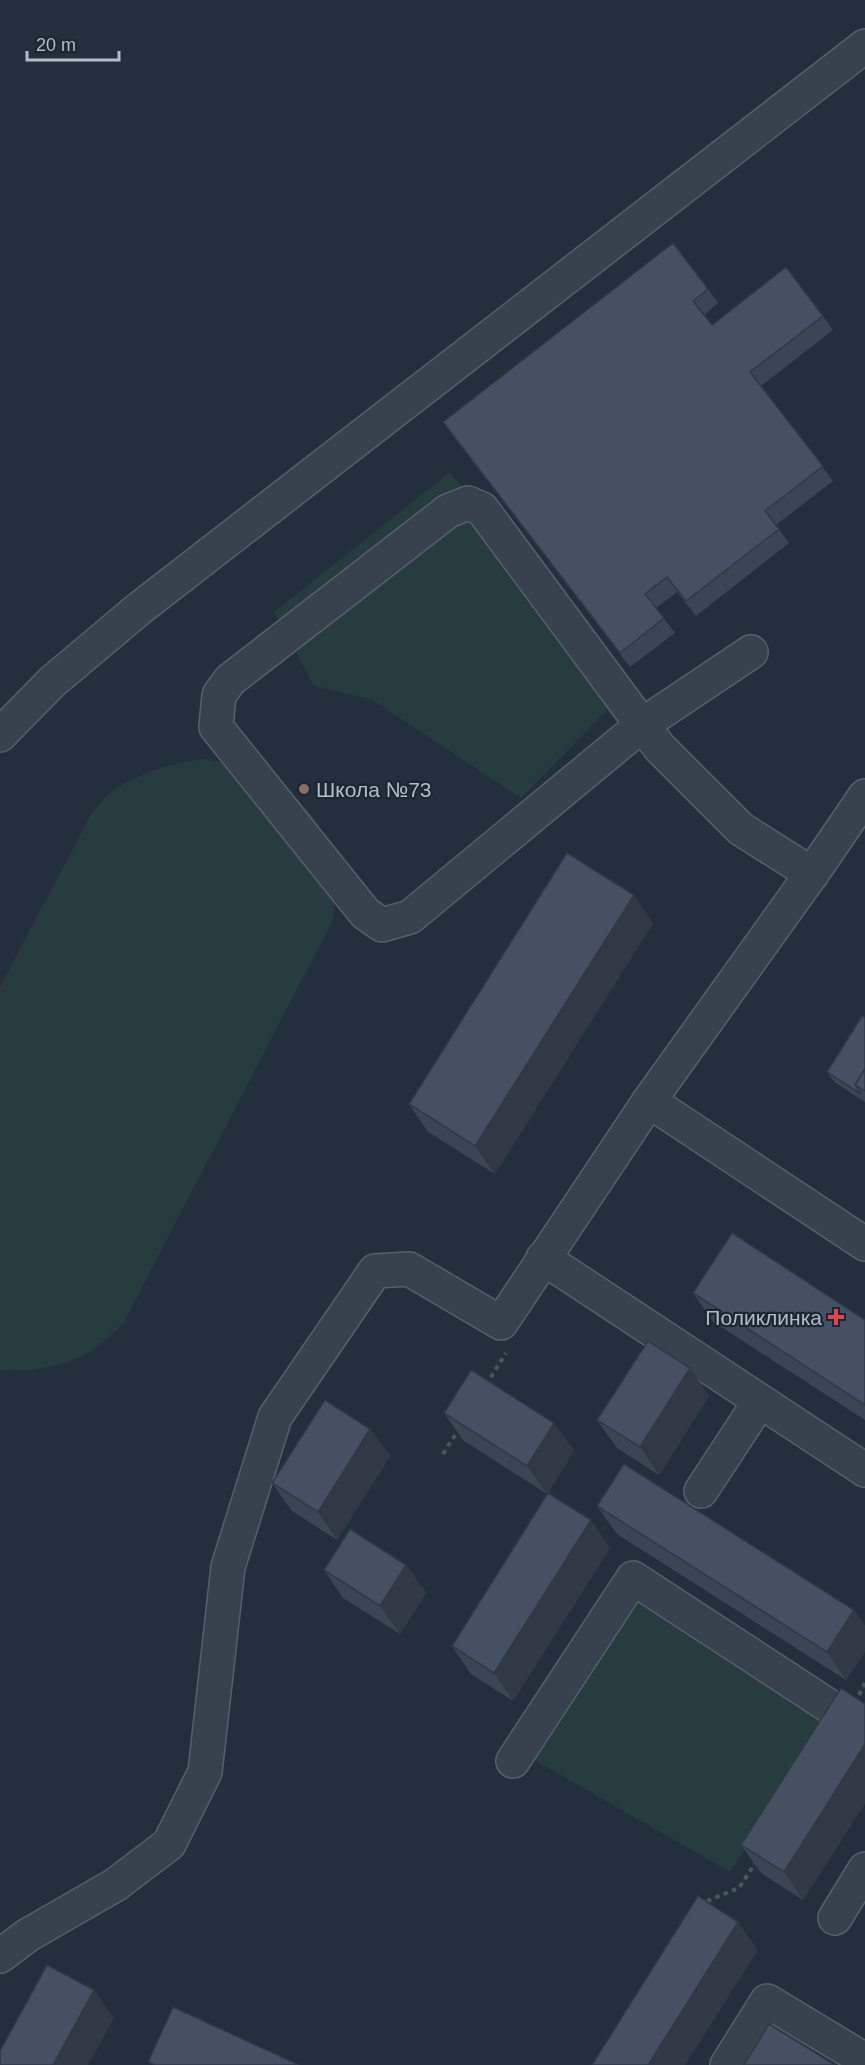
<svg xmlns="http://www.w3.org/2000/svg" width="865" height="2065" font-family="Helvetica,sans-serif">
<rect width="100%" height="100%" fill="#242f3e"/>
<!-- green -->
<g fill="#263c3f">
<path d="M 450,472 L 624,693 L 521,798 L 371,699 L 314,686 L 274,612 Z"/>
<path d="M 203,759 C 216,762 231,763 244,767 C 280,780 313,807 327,843 C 336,864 334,897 333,920 L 123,1324 C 113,1333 102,1344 91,1351 C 63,1368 31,1372 0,1369 L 0,987 L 90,816 C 96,809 103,798 111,792 C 138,773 171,763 203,759 Z"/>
<path d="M 637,1592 L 828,1719 L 730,1872 L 529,1757 Z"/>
</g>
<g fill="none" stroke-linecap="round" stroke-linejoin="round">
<defs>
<g id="minor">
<path d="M 751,652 L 642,725 L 410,917 L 382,925 L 365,913 L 216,727 L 219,695 L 230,680 L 448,511 L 468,503 L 482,509 L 642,725 L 660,748 L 741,829 L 812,874"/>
<path d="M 0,735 L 52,682 L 140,608 L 865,46"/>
<path d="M 649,1101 L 865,1244"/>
<path d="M 543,1258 L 865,1470"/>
<path d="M 701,1491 L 760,1401"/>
<path d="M 513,1761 L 633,1578 L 829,1706"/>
<path d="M 835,1918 L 865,1869"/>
<path d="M 0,1956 L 28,1935 L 115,1885 L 169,1844 L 205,1772 L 228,1567 L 275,1417 L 375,1271 L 409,1269 L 501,1323 L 649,1101 L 818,865 L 865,796"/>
<path d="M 727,2065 L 767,2001 L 865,2060"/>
</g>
</defs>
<!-- minor casing -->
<use href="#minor" stroke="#565f6c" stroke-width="36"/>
<!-- path -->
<g stroke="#44595c" stroke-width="4" stroke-dasharray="4.5 4.5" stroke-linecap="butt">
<path d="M 486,1385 L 506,1353"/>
<path d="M 443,1454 L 459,1429"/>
<path d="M 859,1695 L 865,1683"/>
<path d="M 707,1901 L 739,1888 L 757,1860"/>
</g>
<!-- minor -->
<use href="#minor" stroke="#38414e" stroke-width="33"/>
</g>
<!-- wall -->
<g fill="#3b4654">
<path d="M 708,289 L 718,303 L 704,315 L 712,325 L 823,316 L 833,330 L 761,386 L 833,481 L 776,525 L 789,543 L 696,616 L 677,592 L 656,608 L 675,633 L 630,667 L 453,436 L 443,422 Z"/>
<path d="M 653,923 L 495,1174 L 428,1132 L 409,1104 Z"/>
<path d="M 865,1018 L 865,1102 L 834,1082 L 827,1072 Z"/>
<path d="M 693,1293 L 865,1320 L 865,1420 L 712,1321 Z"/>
<path d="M 709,1396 L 659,1475 L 617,1448 L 597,1420 Z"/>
<path d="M 444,1413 L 554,1423 L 574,1451 L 547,1494 L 464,1441 Z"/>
<path d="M 370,1429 L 390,1456 L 337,1540 L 292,1511 L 272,1483 Z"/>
<path d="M 597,1506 L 854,1610 L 865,1626 L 865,1651 L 846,1680 L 617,1534 Z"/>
<path d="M 610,1548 L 513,1701 L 471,1674 L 452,1646 Z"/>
<path d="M 406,1565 L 426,1593 L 400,1634 L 343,1598 L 324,1570 Z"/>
<path d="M 865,1704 L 865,1803 L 803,1900 L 761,1873 L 741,1845 Z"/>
</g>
<!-- shaded-wall -->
<g fill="#303945">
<path d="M 634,895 L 653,923 L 495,1174 L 475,1146 Z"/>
<path d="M 690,1368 L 709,1396 L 659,1475 L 640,1447 Z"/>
<path d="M 554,1423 L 574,1451 L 547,1494 L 527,1466 Z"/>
<path d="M 370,1429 L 390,1456 L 337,1540 L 318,1512 Z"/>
<path d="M 591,1520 L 610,1548 L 513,1701 L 494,1673 Z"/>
<path d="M 406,1565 L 426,1593 L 400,1634 L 380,1606 Z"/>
<path d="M 854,1610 L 865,1626 L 865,1651 L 846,1680 L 827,1652 Z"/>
<path d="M 865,1744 L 865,1803 L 803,1900 L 784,1872 Z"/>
<path d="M 738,1922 L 758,1950 L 685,2065 L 648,2065 Z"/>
<path d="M 94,1990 L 114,2018 L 88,2065 L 53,2065 Z"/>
</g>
<!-- building -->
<g fill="#455162" stroke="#303945" stroke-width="1.5">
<path d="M 673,243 L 708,289 L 693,301 L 712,325 L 786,267 L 823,316 L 750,372 L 823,466 L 765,511 L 779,529 L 686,601 L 667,577 L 645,594 L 664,618 L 620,653 L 443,422 Z"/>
<path d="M 567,853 L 634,895 L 475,1146 L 409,1104 Z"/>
<path d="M 862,1016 L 865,1018 L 865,1069 L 855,1085 L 861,1094 L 827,1072 Z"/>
<path d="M 865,1069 L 865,1091 L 855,1085 Z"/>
<path d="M 732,1233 L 865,1320 L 865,1405 L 693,1293 Z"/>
<path d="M 648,1341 L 690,1368 L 640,1447 L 597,1420 Z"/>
<path d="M 471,1370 L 554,1423 L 527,1466 L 444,1413 Z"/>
<path d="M 325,1400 L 370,1429 L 318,1512 L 272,1483 Z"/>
<path d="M 624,1464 L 854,1610 L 827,1652 L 597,1506 Z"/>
<path d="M 548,1493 L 591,1520 L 494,1673 L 452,1646 Z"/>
<path d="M 350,1529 L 406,1565 L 380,1606 L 324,1570 Z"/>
<path d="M 841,1688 L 865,1704 L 865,1744 L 784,1872 L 741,1845 Z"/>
<path d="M 698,1896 L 738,1922 L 648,2065 L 592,2065 Z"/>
<path d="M 47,1965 L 94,1990 L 53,2065 L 0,2065 L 0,2051 Z"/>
<path d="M 173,2007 L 299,2065 L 155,2065 L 148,2062 Z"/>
<path d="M 769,2024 L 835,2065 L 744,2065 Z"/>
</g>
<!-- markers -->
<circle fill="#8d6e63" stroke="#1d2633" stroke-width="2" cx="304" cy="789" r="6"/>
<path fill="#e0444e" stroke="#1d2633" stroke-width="2" d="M833 1308h6v6h6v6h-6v6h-6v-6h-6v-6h6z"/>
<g text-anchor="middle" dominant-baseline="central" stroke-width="4.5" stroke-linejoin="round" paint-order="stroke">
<!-- poi labels -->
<g font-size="21" fill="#b4bcc9" stroke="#1d2633" text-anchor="start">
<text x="316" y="789">Школа №73</text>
<text x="822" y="1317" text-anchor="end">Поликлинка</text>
</g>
</g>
<!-- scale -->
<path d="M27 51v9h92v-9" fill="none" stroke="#b4bcc9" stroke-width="3"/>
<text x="36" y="51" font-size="18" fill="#b4bcc9" stroke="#1d2633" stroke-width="4.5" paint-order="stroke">20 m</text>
</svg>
